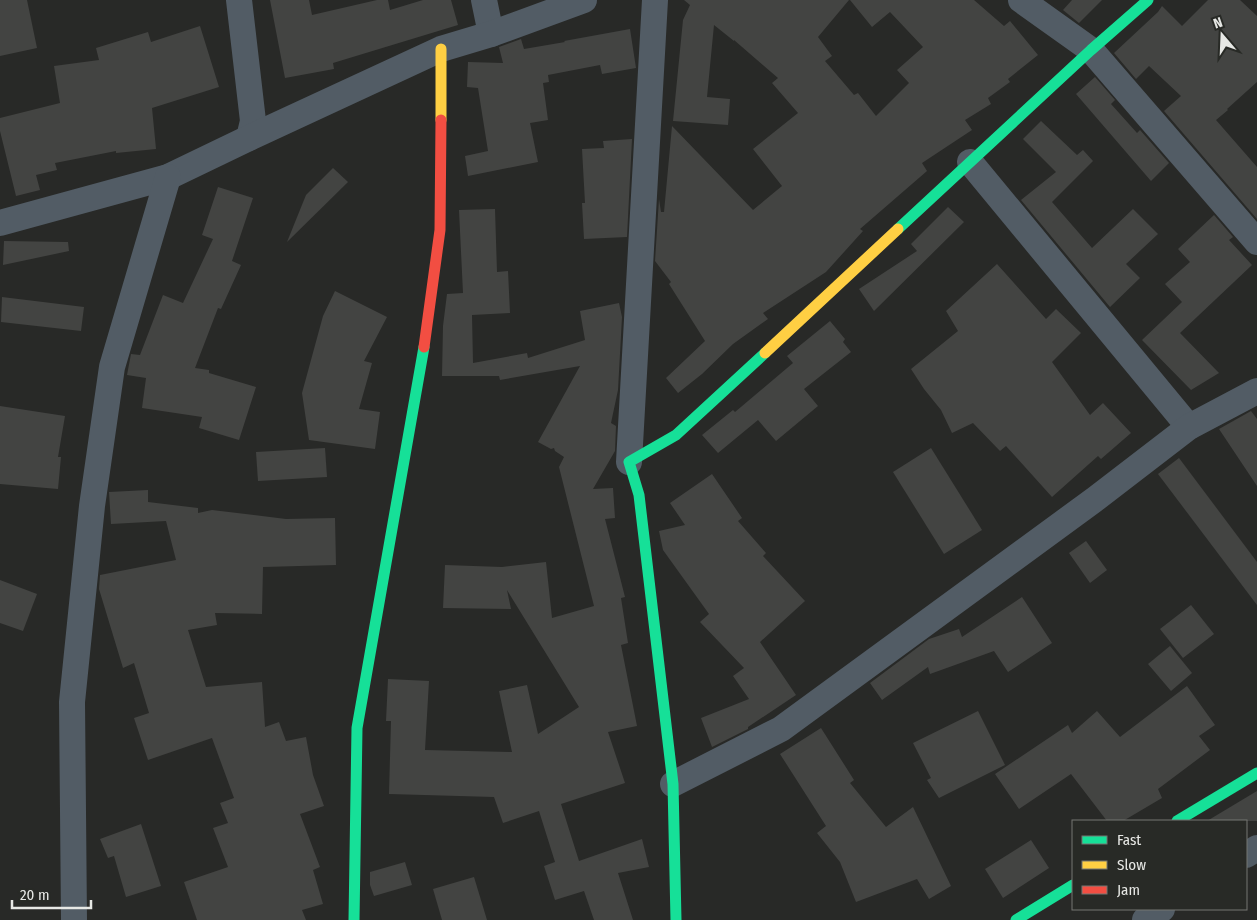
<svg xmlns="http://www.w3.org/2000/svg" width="1257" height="920" font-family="'Fira Sans Condensed',sans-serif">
<rect width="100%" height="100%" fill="#282927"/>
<!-- building -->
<g fill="#434442">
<path d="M 0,0 L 27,0 L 37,48 L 0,56 Z"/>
<path d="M 270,0 L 309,0 L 312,15 L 377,0 L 388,0 L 390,10 L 423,0 L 451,0 L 458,25 L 333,63 L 334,69 L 285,78 Z"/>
<path d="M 684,0 L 849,0 L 818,37 L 832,56 L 825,61 L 854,95 L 858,93 L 876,116 L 909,83 L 897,70 L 923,47 L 890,12 L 872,27 L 850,0 L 974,0 L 1004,26 L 1010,21 L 1038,55 L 1008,79 L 1010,82 L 988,98 L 991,104 L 965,120 L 972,130 L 922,163 L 927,171 L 860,229 L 863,231 L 826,272 L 763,313 L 768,319 L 733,344 L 702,374 L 678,393 L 666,378 L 705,341 L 669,284 L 671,282 L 655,261 L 659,199 L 661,212 L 664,212 L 672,126 L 753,210 L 782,186 L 753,149 L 798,113 L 772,83 L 778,78 L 734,40 L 734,41 L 714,25 L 707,97 L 730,99 L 728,125 L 673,121 L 683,20 L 690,5 Z"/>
<path d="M 1072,0 L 1102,0 L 1079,23 L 1063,10 Z"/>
<path d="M 1208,0 L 1240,0 L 1257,16 L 1257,82 L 1227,109 L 1228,110 L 1216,120 L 1257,167 L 1257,219 L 1164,111 L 1181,96 L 1149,66 L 1136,79 L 1114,53 L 1158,12 L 1162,6 L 1182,26 Z"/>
<path d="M 200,26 L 219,87 L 152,108 L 156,149 L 116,153 L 116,151 L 55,163 L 57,170 L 36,175 L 40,190 L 16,196 L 0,131 L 0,118 L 60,103 L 54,66 L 99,60 L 96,48 L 148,32 L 151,42 Z"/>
<path d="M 630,29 L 636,68 L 602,74 L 600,65 L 548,75 L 549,82 L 543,83 L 548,120 L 530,123 L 538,162 L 468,176 L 465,156 L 488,151 L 478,88 L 467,87 L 468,62 L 503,63 L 499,47 L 521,39 L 524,49 L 565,42 L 564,41 Z"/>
<path d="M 1095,77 L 1115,100 L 1111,104 L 1137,133 L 1140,130 L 1169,163 L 1151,181 L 1076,94 Z"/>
<path d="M 1041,121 L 1077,155 L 1083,150 L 1093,161 L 1052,202 L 1092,248 L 1133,209 L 1158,234 L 1126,264 L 1140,278 L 1110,307 L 1021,200 L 1056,172 L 1023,139 Z"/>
<path d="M 632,139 L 627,237 L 584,239 L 582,203 L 585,203 L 582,149 L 604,148 L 603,141 Z"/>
<path d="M 333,168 L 348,182 L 287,242 L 306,195 Z"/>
<path d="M 218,187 L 253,198 L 232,261 L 241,265 L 221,309 L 218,308 L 195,368 L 209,370 L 209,373 L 256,387 L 239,440 L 199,428 L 202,417 L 142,408 L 146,378 L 127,375 L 131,354 L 140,355 L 163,295 L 183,303 L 213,239 L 202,235 Z"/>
<path d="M 948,207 L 964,222 L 874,311 L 859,289 L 917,251 L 911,244 Z"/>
<path d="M 495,209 L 497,272 L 508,271 L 510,313 L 472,315 L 473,363 L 527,353 L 528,358 L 585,340 L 580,311 L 619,303 L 622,317 L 618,390 L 611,423 L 616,426 L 615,451 L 593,489 L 613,488 L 615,518 L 605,519 L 625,597 L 621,598 L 628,643 L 621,645 L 637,726 L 608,732 L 625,783 L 561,804 L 579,861 L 642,839 L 649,867 L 618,873 L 633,920 L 594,920 L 584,891 L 555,900 L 544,866 L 555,862 L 539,811 L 503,823 L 494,797 L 389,794 L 391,721 L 386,721 L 388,679 L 429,681 L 425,750 L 512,752 L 499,691 L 527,685 L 538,734 L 579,707 L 507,590 L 511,609 L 443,608 L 445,565 L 502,567 L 546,562 L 552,618 L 594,606 L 559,467 L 564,457 L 555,451 L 554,448 L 551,449 L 538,442 L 580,366 L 500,380 L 499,376 L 442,376 L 443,326 L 447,294 L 463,293 L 459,210 Z"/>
<path d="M 1214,215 L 1233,237 L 1229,240 L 1252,265 L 1180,333 L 1219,373 L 1191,390 L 1142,340 L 1182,302 L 1165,284 L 1190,262 L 1178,249 Z"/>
<path d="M 4,241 L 68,242 L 69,251 L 3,265 Z"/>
<path d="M 997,264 L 1046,319 L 1056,309 L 1081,333 L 1052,362 L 1090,415 L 1103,403 L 1131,433 L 1101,459 L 1098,456 L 1052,497 L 1006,446 L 1000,451 L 973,423 L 952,433 L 941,410 L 924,389 L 911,369 L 958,331 L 946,311 Z"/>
<path d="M 335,291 L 387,317 L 364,361 L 372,363 L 359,409 L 380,412 L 375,449 L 309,440 L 302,393 L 323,316 Z"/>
<path d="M 2,297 L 84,307 L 81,331 L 1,322 Z"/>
<path d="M 830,321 L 845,339 L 843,342 L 851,352 L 804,389 L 818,406 L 776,441 L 758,420 L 718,453 L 702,435 L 733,410 L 735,412 L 793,363 L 787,356 Z"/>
<path d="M 0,406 L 65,416 L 58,457 L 61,457 L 58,489 L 0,484 Z"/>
<path d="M 1251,411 L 1257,419 L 1257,486 L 1219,429 Z"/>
<path d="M 325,448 L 327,477 L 258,481 L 256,452 Z"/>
<path d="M 931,448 L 982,530 L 944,554 L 893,472 Z"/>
<path d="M 1179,458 L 1257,562 L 1257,605 L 1158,474 Z"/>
<path d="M 712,474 L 742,518 L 738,521 L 766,553 L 763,556 L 805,601 L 760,642 L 796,695 L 748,727 L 748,729 L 712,747 L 701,718 L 749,699 L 733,676 L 744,668 L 700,622 L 709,614 L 663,550 L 659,531 L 685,525 L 670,503 Z"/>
<path d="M 148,490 L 148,502 L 198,508 L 198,513 L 212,510 L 286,519 L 335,518 L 336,565 L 263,567 L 262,614 L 215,613 L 217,625 L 188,630 L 206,687 L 262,682 L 265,727 L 279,722 L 286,741 L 306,737 L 313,775 L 324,806 L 300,814 L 320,867 L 313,870 L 323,904 L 302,910 L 306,920 L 197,920 L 184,882 L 228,867 L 213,828 L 228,823 L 220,803 L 234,798 L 212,738 L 148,760 L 134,718 L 149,713 L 134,663 L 123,668 L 99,589 L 100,575 L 176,560 L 166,521 L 111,524 L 109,492 Z"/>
<path d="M 1086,541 L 1107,570 L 1090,583 L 1069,553 Z"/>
<path d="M 0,580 L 37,594 L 23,631 L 0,623 Z"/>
<path d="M 1022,597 L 1052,643 L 1008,672 L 994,651 L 930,674 L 928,667 L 882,700 L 870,683 L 929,639 L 959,629 L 962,637 Z"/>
<path d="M 1191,605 L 1214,634 L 1183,658 L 1160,629 Z"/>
<path d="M 1170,646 L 1192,673 L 1171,691 L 1148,664 Z"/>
<path d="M 1187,686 L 1215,725 L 1199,736 L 1210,750 L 1158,789 L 1162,798 L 1123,821 L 1107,821 L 1071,774 L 1019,809 L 995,774 L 1068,725 L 1072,733 L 1097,711 L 1120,737 Z"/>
<path d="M 978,711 L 1005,765 L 939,798 L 927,780 L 931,778 L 913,743 Z"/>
<path d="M 821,728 L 854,780 L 850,783 L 886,827 L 913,807 L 951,886 L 929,899 L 917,879 L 856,902 L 840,862 L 817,833 L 826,826 L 780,754 Z"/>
<path d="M 1257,791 L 1257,821 L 1207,821 Z"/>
<path d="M 141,824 L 161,886 L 126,897 L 114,856 L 108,858 L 100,839 Z"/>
<path d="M 1031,840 L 1049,868 L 1003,898 L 985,869 Z"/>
<path d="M 405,862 L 412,885 L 374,896 L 370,885 L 370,872 Z"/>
<path d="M 474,877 L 487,920 L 442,920 L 433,889 Z"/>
</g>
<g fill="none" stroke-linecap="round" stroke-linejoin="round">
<!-- street -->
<g stroke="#525c65" stroke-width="26">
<path d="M 239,0 L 253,121 L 249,138"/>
<path d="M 484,0 L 491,34"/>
<path d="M 1021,0 L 1091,50 L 1257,242"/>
<path d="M 970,162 L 1189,427"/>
<path d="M 0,223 L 168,177 L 249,138 L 441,49 L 491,34 L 584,0"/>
<path d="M 629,462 L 655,0"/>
<path d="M 673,784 L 781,729 L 1094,500 L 1189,427 L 1257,391"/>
<path d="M 1246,855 L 1257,848"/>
<path d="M 74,920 L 72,702 L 92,506 L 112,367 L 168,177"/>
<path d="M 1145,920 L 1162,909"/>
</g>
<!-- fast -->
<g stroke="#16e098" stroke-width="11">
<path d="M 898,229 L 1091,50 L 1148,0"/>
<path d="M 1177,821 L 1257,773"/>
<path d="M 354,920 L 357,728 L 424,347"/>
<path d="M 676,920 L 673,784 L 639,495 L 629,462 L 676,435 L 765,353"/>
<path d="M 1016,920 L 1073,885"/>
</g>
<!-- slow -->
<g stroke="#ffcf43" stroke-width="11">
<path d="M 441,120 L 441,49"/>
<path d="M 765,353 L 898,229"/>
</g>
<!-- jam -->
<path stroke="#f24e42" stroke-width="11" d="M 424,347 L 440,230 L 441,120"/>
</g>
<!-- legend -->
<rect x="1072" y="820" width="175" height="90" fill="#282a26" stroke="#747672"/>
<rect x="1082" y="836" width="25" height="8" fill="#16e098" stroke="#747672"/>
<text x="1117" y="845" font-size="15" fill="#e7e8e5">Fast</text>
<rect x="1082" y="861" width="25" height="8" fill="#ffcf43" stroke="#747672"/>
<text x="1117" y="870" font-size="15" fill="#e7e8e5">Slow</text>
<rect x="1082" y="886" width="25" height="8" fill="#f24e42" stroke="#747672"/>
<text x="1117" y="895" font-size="15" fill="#e7e8e5">Jam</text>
<!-- north arrow -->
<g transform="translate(1222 35) rotate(341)" stroke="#282a26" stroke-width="4" paint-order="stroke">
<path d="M0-4L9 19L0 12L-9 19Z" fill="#e7e8e5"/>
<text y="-8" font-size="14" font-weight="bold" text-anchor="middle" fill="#e7e8e5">N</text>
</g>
<!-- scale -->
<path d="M12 900v8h79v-8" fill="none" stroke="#e7e8e5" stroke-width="2.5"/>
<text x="20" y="900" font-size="15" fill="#e7e8e5" stroke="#282a26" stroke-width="4" paint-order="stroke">20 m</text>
</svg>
